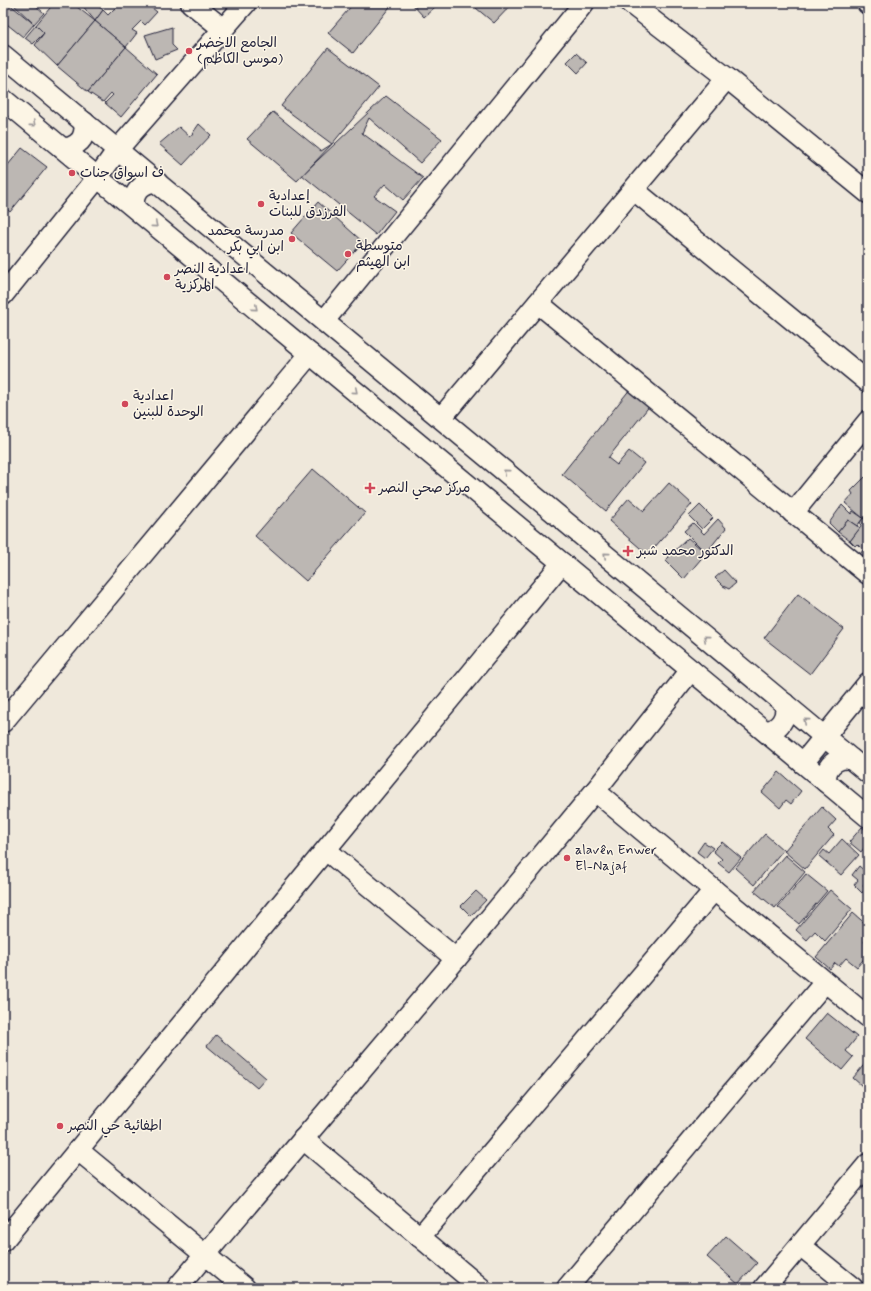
<svg xmlns="http://www.w3.org/2000/svg" width="871" height="1291" font-family="Mynerve,'Playpen Sans Arabic',sans-serif">
<rect width="100%" height="100%" fill="#efe8db"/>
<filter id="ink" filterUnits="userSpaceOnUse"><feTurbulence type="fractalNoise" baseFrequency=".025" numOctaves="2"/><feDisplacementMap in="SourceGraphic" scale="8" xChannelSelector="R" yChannelSelector="G"/><feConvolveMatrix kernelMatrix="1 2 1 2 8 2 1 2 1" color-interpolation-filters="sRGB"/></filter>
<g filter="url(#ink)">
<!-- building -->
<g fill="#bcb7b3" stroke="#22223b">
<path d="M 3,3 L 8,3 L 34,24 L 23,37 L 3,21 Z"/>
<path d="M 12,3 L 33,3 L 44,13 L 34,24 Z"/>
<path d="M 54,3 L 72,3 L 95,21 L 57,66 L 35,45 L 44,33 L 36,25 Z"/>
<path d="M 84,3 L 94,3 L 103,10 L 95,21 L 82,5 Z"/>
<path d="M 115,3 L 146,3 L 157,12 L 145,25 L 141,21 L 132,30 L 137,33 L 126,47 L 95,21 L 103,10 L 108,15 L 118,5 Z"/>
<path d="M 354,3 L 393,3 L 353,53 L 328,33 Z"/>
<path d="M 411,3 L 431,3 L 435,7 L 424,17 Z"/>
<path d="M 480,3 L 513,3 L 494,23 L 476,8 Z"/>
<path d="M 95,21 L 126,47 L 88,92 L 57,66 Z"/>
<path d="M 36,25 L 44,33 L 33,44 L 25,38 Z"/>
<path d="M 172,27 L 172,45 L 177,50 L 155,59 L 145,35 Z"/>
<path d="M 126,47 L 157,74 L 121,117 L 105,103 L 113,95 L 111,93 L 103,102 L 88,92 Z"/>
<path d="M 328,48 L 379,87 L 332,144 L 281,106 Z"/>
<path d="M 576,53 L 587,63 L 578,73 L 567,62 Z"/>
<path d="M 386,96 L 442,139 L 420,163 L 369,118 L 362,133 L 423,178 L 403,200 L 385,184 L 374,196 L 395,211 L 376,235 L 302,175 Z"/>
<path d="M 273,112 L 321,151 L 332,144 L 297,181 L 247,139 Z"/>
<path d="M 199,124 L 211,135 L 183,165 L 159,144 L 179,127 L 190,137 Z"/>
<path d="M 22,148 L 47,167 L 10,212 L 3,206 L 3,171 Z"/>
<path d="M 318,202 L 363,242 L 337,271 L 291,233 Z"/>
<path d="M 635,383 L 651,404 L 608,458 L 617,465 L 629,451 L 644,463 L 606,511 L 562,474 Z"/>
<path d="M 313,469 L 365,513 L 306,581 L 255,536 Z"/>
<path d="M 865,477 L 868,480 L 868,517 L 863,518 L 845,503 L 853,494 L 851,491 Z"/>
<path d="M 669,483 L 692,504 L 648,555 L 609,521 L 629,498 L 644,511 Z"/>
<path d="M 700,505 L 713,518 L 702,529 L 689,516 Z"/>
<path d="M 842,505 L 851,514 L 853,511 L 863,518 L 857,526 L 848,520 L 838,532 L 829,523 Z"/>
<path d="M 863,518 L 868,522 L 868,558 L 866,560 L 859,556 L 863,550 L 857,544 L 855,546 L 850,541 L 861,526 L 860,523 Z"/>
<path d="M 718,519 L 726,528 L 706,553 L 684,531 L 693,523 L 704,534 Z"/>
<path d="M 848,520 L 860,528 L 850,541 L 838,532 Z"/>
<path d="M 688,538 L 706,553 L 684,579 L 665,560 Z"/>
<path d="M 724,570 L 736,583 L 729,589 L 723,586 L 715,578 Z"/>
<path d="M 798,594 L 844,629 L 810,674 L 764,638 Z"/>
<path d="M 779,772 L 801,791 L 791,804 L 786,800 L 780,808 L 762,792 Z"/>
<path d="M 822,807 L 836,820 L 828,829 L 834,835 L 805,869 L 784,851 Z"/>
<path d="M 862,827 L 868,832 L 868,843 L 861,852 L 849,842 Z"/>
<path d="M 765,834 L 783,850 L 754,885 L 735,868 Z"/>
<path d="M 842,839 L 859,855 L 841,875 L 819,856 L 824,850 L 829,854 Z"/>
<path d="M 704,842 L 713,848 L 705,858 L 697,852 Z"/>
<path d="M 722,842 L 741,858 L 729,872 L 718,863 L 722,859 L 713,851 Z"/>
<path d="M 785,855 L 805,872 L 775,908 L 754,891 Z"/>
<path d="M 859,866 L 868,874 L 868,880 L 863,885 L 866,888 L 862,893 L 854,885 L 858,880 L 852,875 Z"/>
<path d="M 806,874 L 827,891 L 799,924 L 778,907 Z"/>
<path d="M 830,890 L 852,909 L 825,941 L 815,931 L 807,940 L 796,930 Z"/>
<path d="M 476,891 L 486,900 L 471,916 L 461,906 Z"/>
<path d="M 853,913 L 868,926 L 868,937 L 864,942 L 868,945 L 868,954 L 857,967 L 846,958 L 839,966 L 835,963 L 830,969 L 816,957 Z"/>
<path d="M 827,1013 L 857,1037 L 846,1051 L 853,1057 L 842,1070 L 805,1039 Z"/>
<path d="M 216,1035 L 266,1078 L 257,1088 L 207,1046 Z"/>
<path d="M 868,1060 L 868,1078 L 862,1086 L 853,1078 Z"/>
<path d="M 726,1236 L 757,1263 L 738,1284 L 707,1257 Z"/>
</g>
<g fill="none" stroke-linecap="round" stroke-linejoin="round">
<defs>
<g id="minor">
<path d="M 191,3 L 223,29"/>
<path d="M 630,3 L 727,78 L 868,193"/>
<path d="M 867,3 L 868,4"/>
<path d="M 3,55 L 868,773"/>
<path d="M 3,99 L 868,817"/>
<path d="M 62,148 C 72,149 83,142 84,132 C 85,129 84,125 84,122"/>
<path d="M 634,190 L 868,382"/>
<path d="M 135,208 C 130,194 143,181 157,182"/>
<path d="M 3,295 L 98,177 L 118,149 L 246,3"/>
<path d="M 538,303 L 868,574"/>
<path d="M 324,321 L 584,3"/>
<path d="M 441,418 L 727,78"/>
<path d="M 793,513 L 868,421"/>
<path d="M 3,722 L 310,354"/>
<path d="M 765,731 C 779,731 789,716 784,703"/>
<path d="M 803,763 L 868,683"/>
<path d="M 826,782 C 826,779 826,775 827,772 C 830,762 841,757 851,759"/>
<path d="M 595,791 L 714,890 L 868,1017"/>
<path d="M 326,850 L 456,959"/>
<path d="M 303,1139 L 481,1288"/>
<path d="M 78,1150 L 245,1288"/>
<path d="M 420,1237 L 714,890"/>
<path d="M 3,1241 L 562,563"/>
<path d="M 800,1245 L 853,1288"/>
<path d="M 177,1288 L 456,959 L 595,791 L 691,670"/>
<path d="M 567,1288 L 825,982"/>
<path d="M 764,1288 L 868,1164"/>
</g>
</defs>
<!-- minor casing -->
<use href="#minor" stroke="#22223b" stroke-width="23"/>
<!-- minor -->
<use href="#minor" stroke="#fcf5e5" stroke-width="20"/>
</g>
<!-- one-way arrows -->
<defs><path id="oneway-chevron" d="M-2-3.5L2.5 0L-2 3.5" fill="none" stroke-width="1.6" stroke-linecap="round" stroke-linejoin="round"/></defs>
<g stroke="#9a9698">
<use href="#oneway-chevron" transform="translate(33 124) rotate(40)"/>
<use href="#oneway-chevron" transform="translate(155 225) rotate(40)"/>
<use href="#oneway-chevron" transform="translate(255 308) rotate(40)"/>
<use href="#oneway-chevron" transform="translate(355 391) rotate(40)"/>
<use href="#oneway-chevron" transform="translate(506 472) rotate(-140)"/>
<use href="#oneway-chevron" transform="translate(606 555) rotate(-140)"/>
<use href="#oneway-chevron" transform="translate(706 638) rotate(-140)"/>
<use href="#oneway-chevron" transform="translate(806 721) rotate(-140)"/>
</g>
</g>
<!-- markers -->
<g fill="#d1495b" stroke="#fcf5e5" stroke-width="1.5">
<circle cx="189" cy="51" r="4"/>
<circle cx="72" cy="173" r="4"/>
<circle cx="261" cy="204" r="4"/>
<circle cx="292" cy="239" r="4"/>
<circle cx="348" cy="254" r="4"/>
<circle cx="167" cy="277" r="4"/>
<circle cx="125" cy="404" r="4"/>
<path d="M368 482h4v4h4v4h-4v4h-4v-4h-4v-4h4z"/>
<path d="M626 545h4v4h4v4h-4v4h-4v-4h-4v-4h4z"/>
<circle cx="567" cy="858" r="4"/>
<circle cx="60" cy="1126" r="4"/>
</g>
<g text-anchor="middle" dominant-baseline="central" stroke-width="3" stroke-linejoin="round" paint-order="stroke">
<!-- poi labels -->
<g font-size="14" fill="#22223b" stroke="#fcf5e5" text-anchor="start">
<text x="197" y="43">الجامع الاخضر<tspan x="197" dy="16">(موسى الكاظم)</tspan></text>
<text x="80" y="173">ف اسواق جنات</text>
<text x="269" y="196">إعدادية<tspan x="269" dy="16">الفرزدق للبنات</tspan></text>
<text x="284" y="231" text-anchor="end">مدرسة محمد<tspan x="284" dy="16">ابن ابي بكر</tspan></text>
<text x="356" y="246">متوسطة<tspan x="356" dy="16">ابن الهيثم</tspan></text>
<text x="175" y="269">اعدادية النصر<tspan x="175" dy="16">المركزية</tspan></text>
<text x="133" y="396">اعدادية<tspan x="133" dy="16">الوحدة للبنين</tspan></text>
<text x="379" y="488">مركز صحي النصر</text>
<text x="637" y="551">الدكتور محمد شبر</text>
<text x="575" y="850">alavên Enwer<tspan x="575" dy="16">El-Najaf</tspan></text>
<text x="68" y="1126">اطفائية حي النصر</text>
</g>
</g>
<!-- margin -->
<rect width="871" height="1291" fill="none" stroke="#fcf5e5" stroke-width="16"/>
<rect x="8" y="8" width="855" height="1275" fill="none" stroke="#22223b" stroke-width="1.5" filter="url(#ink)"/>
</svg>
